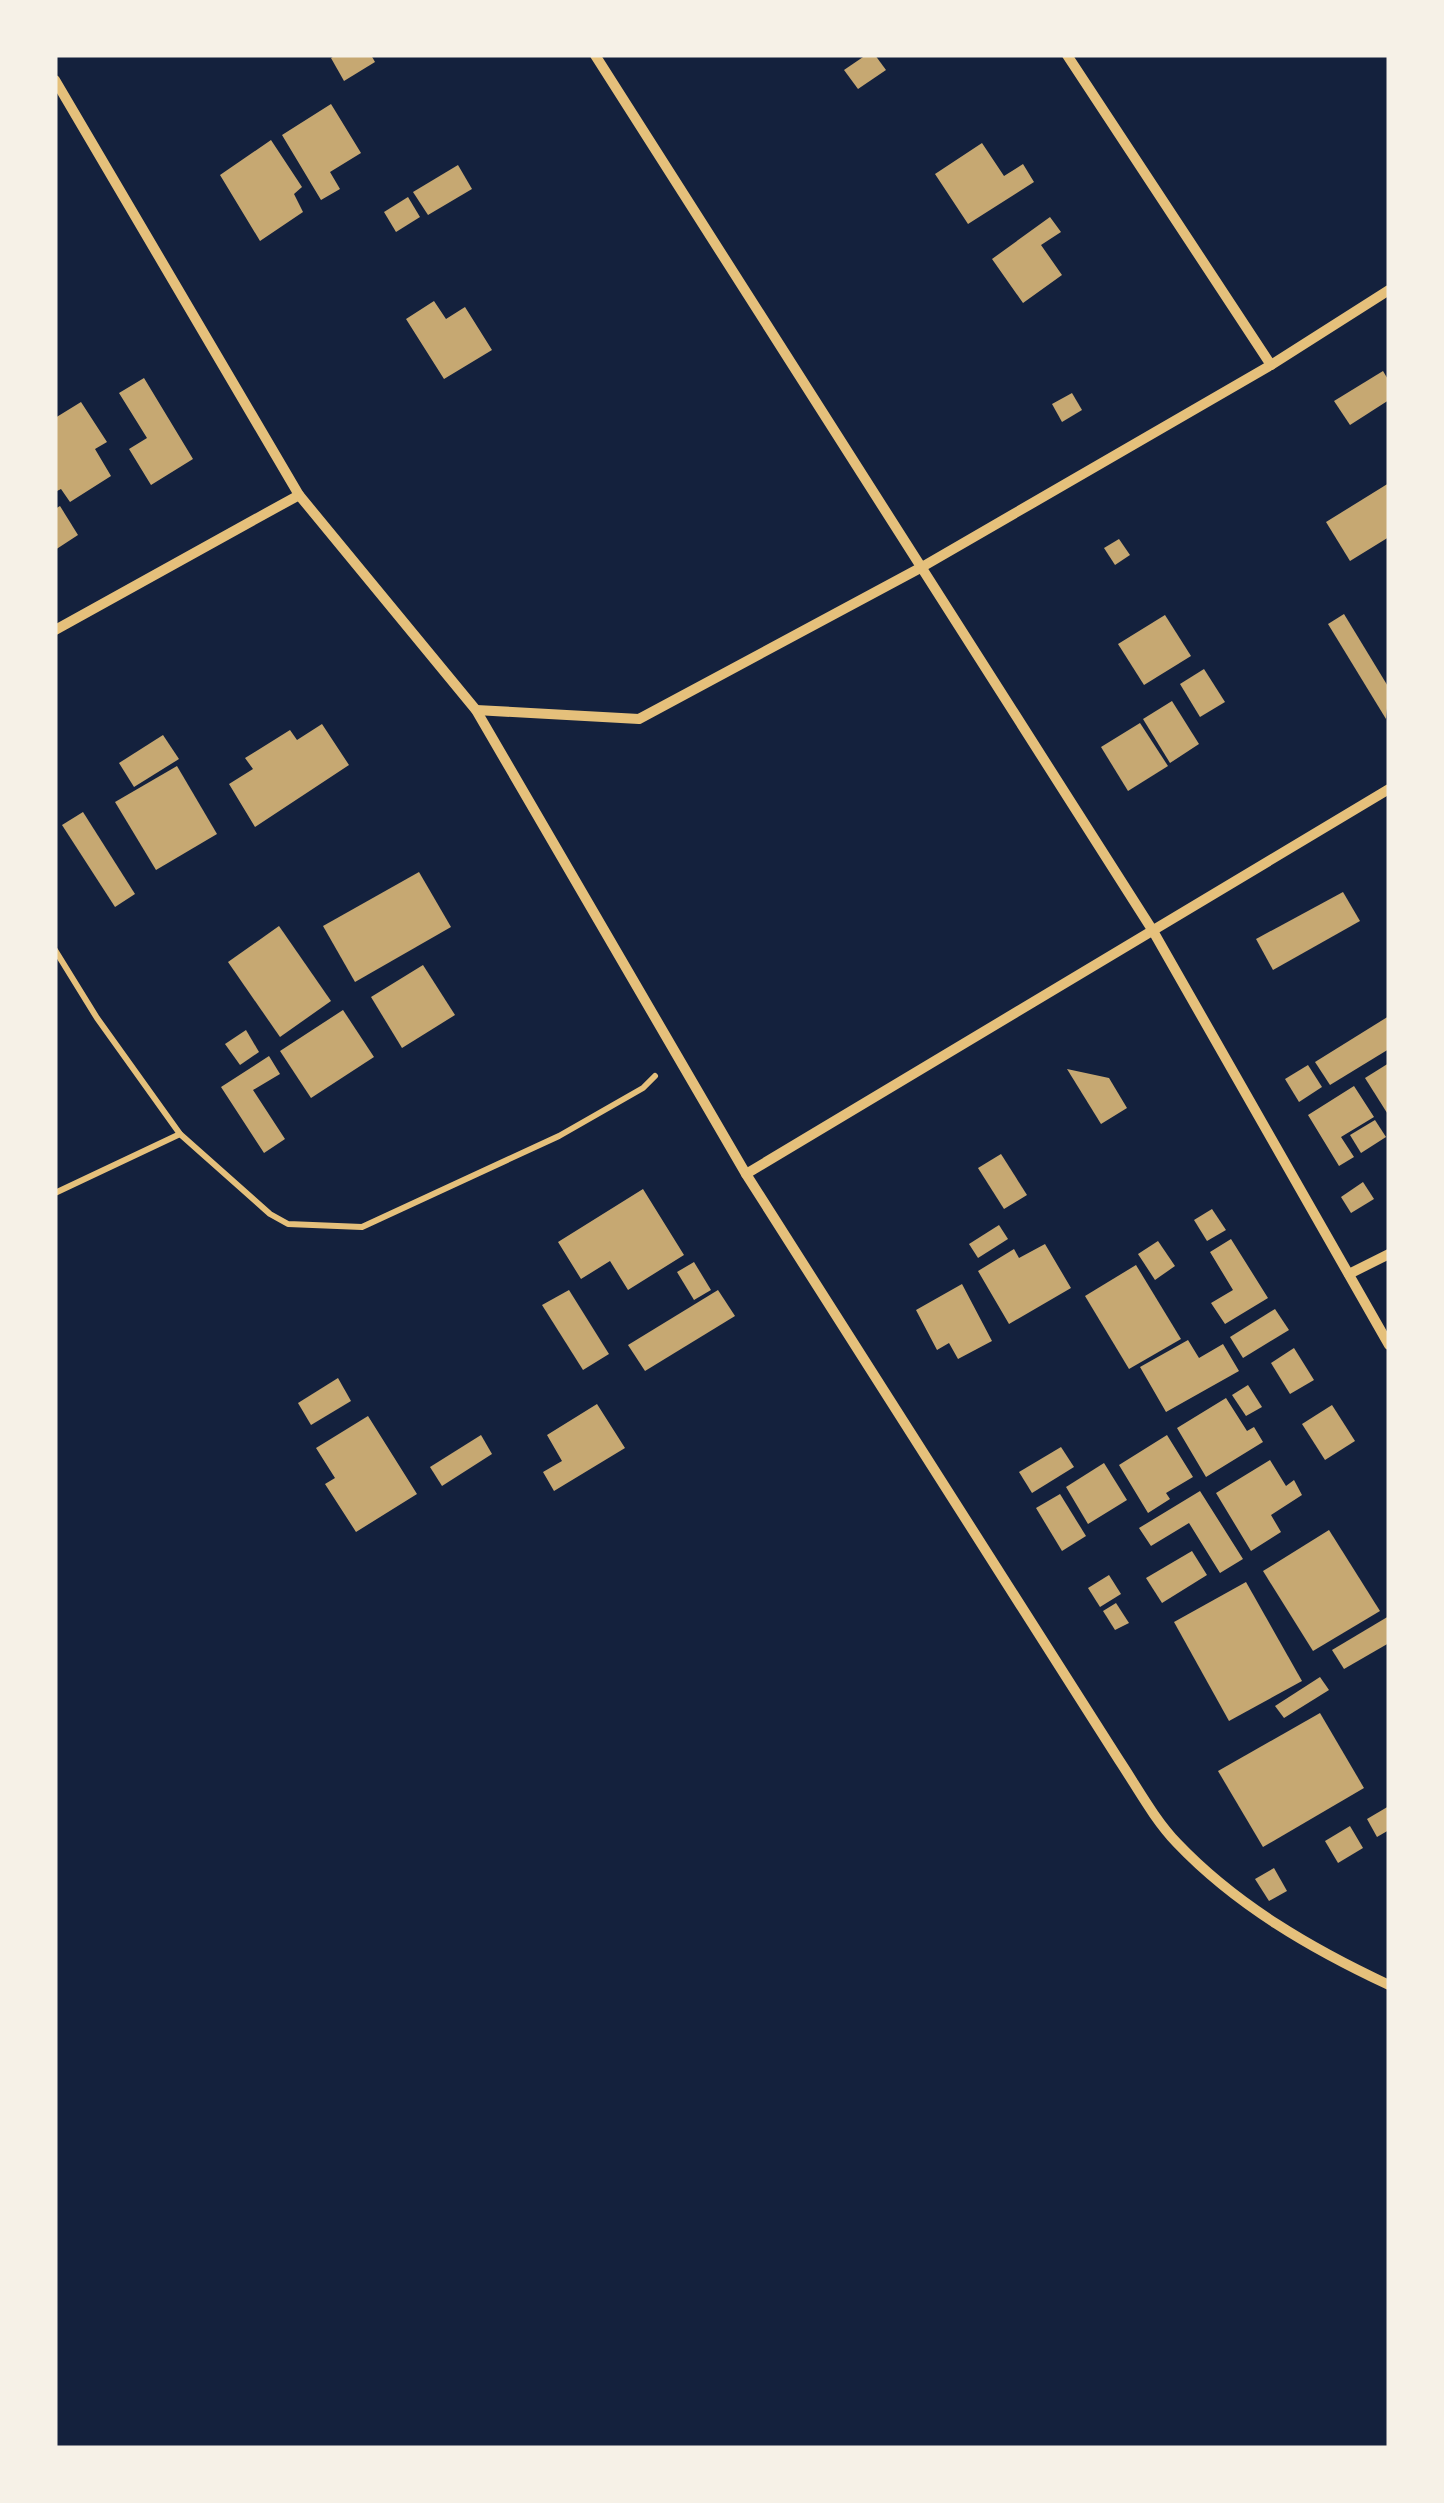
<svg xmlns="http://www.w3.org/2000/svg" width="1444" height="2503" font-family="'PT Sans',sans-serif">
<rect width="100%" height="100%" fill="#14213d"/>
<!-- building -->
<g fill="#c6a872">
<path d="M 336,55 L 371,55 L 375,62 L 344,81 L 331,58 Z"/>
<path d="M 866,55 L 875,55 L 886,70 L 858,89 L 844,70 Z"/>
<path d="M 331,104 L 361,153 L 330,172 L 340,189 L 321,200 L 282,135 Z"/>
<path d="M 271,140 L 302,187 L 294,194 L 303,212 L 260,241 L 220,175 Z"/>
<path d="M 982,143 L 1004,176 L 1023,164 L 1034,182 L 968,224 L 935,174 Z"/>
<path d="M 458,165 L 472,189 L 428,215 L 413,192 Z"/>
<path d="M 408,197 L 420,217 L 396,232 L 384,212 Z"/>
<path d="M 1050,217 L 1061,232 L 1041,245 L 1062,275 L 1023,303 L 992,259 Z"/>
<path d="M 434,301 L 446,319 L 465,307 L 492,350 L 444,379 L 406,319 Z"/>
<path d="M 1383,371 L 1389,381 L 1389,400 L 1350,425 L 1334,401 Z"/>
<path d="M 144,378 L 193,459 L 151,485 L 129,449 L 147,438 L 119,393 Z"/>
<path d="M 1072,393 L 1082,410 L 1062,422 L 1052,404 Z"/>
<path d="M 81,402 L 107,442 L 95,449 L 111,476 L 70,502 L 61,489 L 55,492 L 55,418 Z"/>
<path d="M 1389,483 L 1389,537 L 1350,561 L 1326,522 Z"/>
<path d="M 60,506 L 78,535 L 55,550 L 55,509 Z"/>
<path d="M 1119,539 L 1130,555 L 1115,565 L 1104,548 Z"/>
<path d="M 1344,614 L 1389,688 L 1386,719 L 1328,624 Z"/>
<path d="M 1165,615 L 1191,656 L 1144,685 L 1118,644 Z"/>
<path d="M 1204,669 L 1225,702 L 1200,717 L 1180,684 Z"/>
<path d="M 1172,701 L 1199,744 L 1170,763 L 1143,719 Z"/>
<path d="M 1140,723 L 1168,766 L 1128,791 L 1101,747 Z"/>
<path d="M 322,724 L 349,765 L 255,827 L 229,784 L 253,769 L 245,758 L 290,730 L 297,740 Z"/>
<path d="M 163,735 L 179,759 L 134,787 L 119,763 Z"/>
<path d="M 177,766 L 217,834 L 156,870 L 115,802 Z"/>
<path d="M 83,812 L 135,894 L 115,907 L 62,825 Z"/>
<path d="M 419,872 L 451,927 L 355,982 L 323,926 Z"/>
<path d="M 1343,892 L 1360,921 L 1273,970 L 1256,939 Z"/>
<path d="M 279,926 L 331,1001 L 280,1037 L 228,962 Z"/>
<path d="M 423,965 L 455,1015 L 402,1048 L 371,997 Z"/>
<path d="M 343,1010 L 374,1057 L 311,1098 L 280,1051 Z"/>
<path d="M 1389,1016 L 1389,1049 L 1330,1085 L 1315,1062 Z"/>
<path d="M 246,1030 L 259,1052 L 240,1065 L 225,1044 Z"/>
<path d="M 269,1056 L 280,1074 L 253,1090 L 285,1139 L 264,1153 L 221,1087 Z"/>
<path d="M 1389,1063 L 1389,1116 L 1365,1078 Z"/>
<path d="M 1308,1065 L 1322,1087 L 1299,1102 L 1285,1079 Z"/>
<path d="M 1067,1069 L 1109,1078 L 1127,1108 L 1101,1124 Z"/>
<path d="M 1354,1086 L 1374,1117 L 1341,1137 L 1354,1157 L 1339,1166 L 1308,1115 Z"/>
<path d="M 1375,1120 L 1386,1137 L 1361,1153 L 1350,1135 Z"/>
<path d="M 1001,1154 L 1027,1195 L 1004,1209 L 978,1168 Z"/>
<path d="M 1363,1182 L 1374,1199 L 1351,1213 L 1341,1197 Z"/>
<path d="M 643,1189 L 684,1255 L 628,1290 L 610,1261 L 581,1279 L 558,1242 Z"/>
<path d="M 1212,1209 L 1226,1230 L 1207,1241 L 1194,1220 Z"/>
<path d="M 999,1225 L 1008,1239 L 978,1258 L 969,1244 Z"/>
<path d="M 1231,1239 L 1268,1298 L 1225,1324 L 1211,1303 L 1233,1290 L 1210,1252 Z"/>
<path d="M 1158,1241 L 1175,1266 L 1155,1280 L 1138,1254 Z"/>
<path d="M 1045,1244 L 1071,1288 L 1009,1324 L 978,1271 L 1014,1249 L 1019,1258 Z"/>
<path d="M 694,1262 L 711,1290 L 694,1300 L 677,1272 Z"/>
<path d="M 1136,1265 L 1181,1339 L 1129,1369 L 1085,1296 Z"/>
<path d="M 962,1284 L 992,1341 L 958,1359 L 949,1343 L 937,1350 L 916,1310 Z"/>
<path d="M 569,1290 L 609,1354 L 583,1370 L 542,1305 Z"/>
<path d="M 718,1290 L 735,1316 L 645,1371 L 628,1345 Z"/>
<path d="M 1275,1309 L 1289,1330 L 1243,1358 L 1230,1337 Z"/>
<path d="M 1188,1340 L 1199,1358 L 1223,1344 L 1239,1371 L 1166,1412 L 1140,1367 Z"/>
<path d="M 1294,1348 L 1314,1380 L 1290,1394 L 1271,1363 Z"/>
<path d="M 338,1378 L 351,1401 L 311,1425 L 298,1403 Z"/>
<path d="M 1248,1385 L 1262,1407 L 1246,1416 L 1232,1395 Z"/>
<path d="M 1226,1398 L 1247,1431 L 1254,1427 L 1263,1442 L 1206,1477 L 1177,1428 Z"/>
<path d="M 597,1404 L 625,1448 L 554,1491 L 543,1472 L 562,1461 L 547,1435 Z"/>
<path d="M 1332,1405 L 1355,1441 L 1325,1460 L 1302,1424 Z"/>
<path d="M 368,1416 L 417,1494 L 356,1532 L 325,1484 L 335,1478 L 316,1448 Z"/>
<path d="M 481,1435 L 492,1454 L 442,1486 L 430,1467 Z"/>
<path d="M 1167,1435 L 1193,1477 L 1166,1493 L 1170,1499 L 1148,1513 L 1119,1465 Z"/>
<path d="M 1061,1447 L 1074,1467 L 1032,1493 L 1019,1472 Z"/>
<path d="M 1270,1460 L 1286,1486 L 1294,1480 L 1302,1495 L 1271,1515 L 1281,1532 L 1251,1551 L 1216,1493 Z"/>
<path d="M 1104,1463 L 1127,1500 L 1088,1524 L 1066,1487 Z"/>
<path d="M 1200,1491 L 1243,1559 L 1220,1573 L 1189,1523 L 1151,1546 L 1139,1528 Z"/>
<path d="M 1060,1494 L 1086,1536 L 1062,1551 L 1036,1508 Z"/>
<path d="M 1329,1530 L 1380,1611 L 1313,1651 L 1263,1571 Z"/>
<path d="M 1192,1551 L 1207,1575 L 1162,1603 L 1146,1578 Z"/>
<path d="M 1109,1575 L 1121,1594 L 1100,1607 L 1088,1588 Z"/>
<path d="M 1246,1582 L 1302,1681 L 1229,1721 L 1174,1622 Z"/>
<path d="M 1116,1603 L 1129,1623 L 1115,1630 L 1103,1611 Z"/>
<path d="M 1389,1616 L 1389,1643 L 1344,1669 L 1332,1650 Z"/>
<path d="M 1320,1677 L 1329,1690 L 1284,1718 L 1275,1706 Z"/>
<path d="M 1320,1713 L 1364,1788 L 1263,1847 L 1218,1771 Z"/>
<path d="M 1389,1806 L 1389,1830 L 1377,1837 L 1367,1819 Z"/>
<path d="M 1350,1826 L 1363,1848 L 1338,1863 L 1325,1841 Z"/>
<path d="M 1274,1868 L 1287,1891 L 1269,1901 L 1255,1879 Z"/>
</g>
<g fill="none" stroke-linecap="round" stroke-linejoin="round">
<!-- path -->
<g stroke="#e5c07b" stroke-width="6">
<path d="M 55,950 L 97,1018 L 180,1134 L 270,1214 L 288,1224 L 362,1227 L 559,1136 L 643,1088 L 655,1076"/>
<path d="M 55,1193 L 180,1134"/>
</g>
<!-- minor -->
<g stroke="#e5c07b" stroke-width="10">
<path d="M 595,55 L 1153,931 L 1389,1345"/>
<path d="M 1067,55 L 1271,365"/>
<path d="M 55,80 L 299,495 L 476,710 L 746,1174 L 1119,1760 C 1137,1787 1154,1819 1177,1843 C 1236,1905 1312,1949 1389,1985"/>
<path d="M 55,630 L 299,495"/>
<path d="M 476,710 L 639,719 L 922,567 L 1271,365 L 1389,290"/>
<path d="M 746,1174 L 1389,789"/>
<path d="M 1349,1274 L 1389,1254"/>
</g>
</g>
<!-- border -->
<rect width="1444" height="2503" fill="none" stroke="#f6f1e7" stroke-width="115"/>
</svg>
